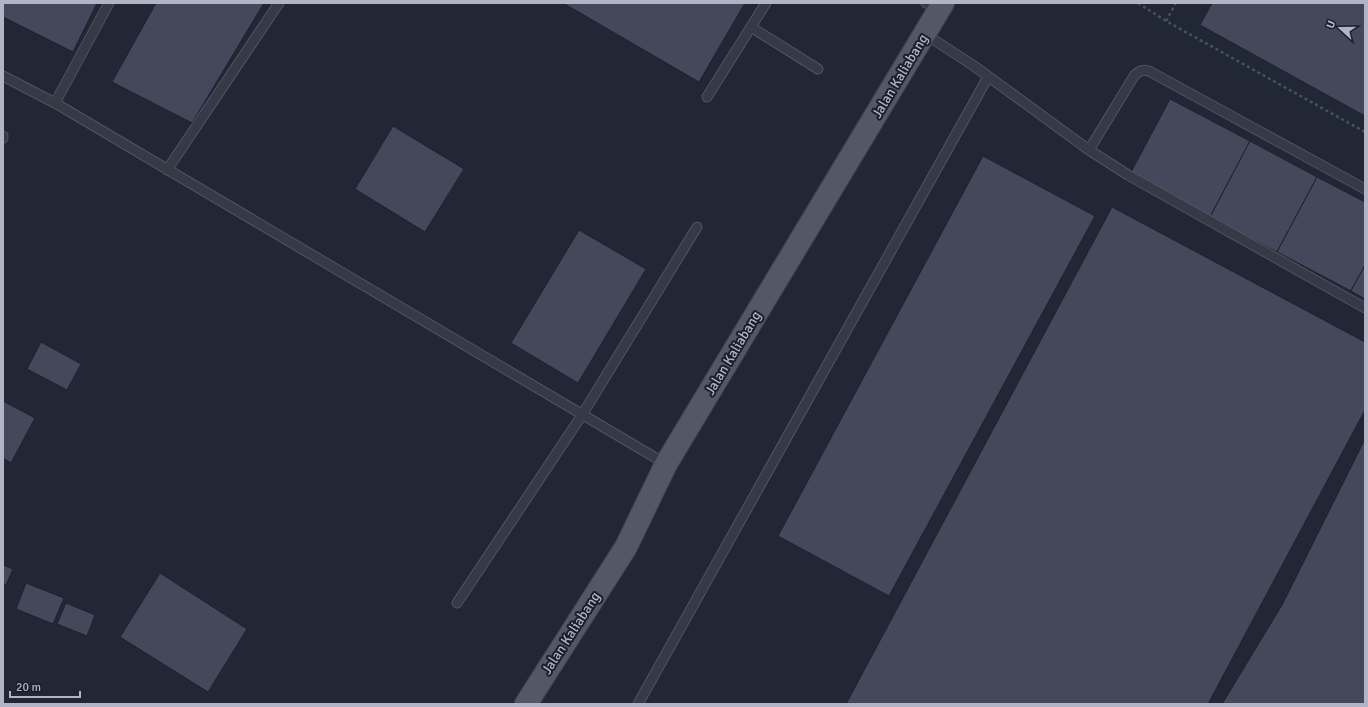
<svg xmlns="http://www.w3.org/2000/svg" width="1368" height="707" font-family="Signika,sans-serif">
<rect width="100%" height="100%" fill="#222736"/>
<!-- building -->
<g fill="#43495b" stroke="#1d212e">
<path d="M 3,3 L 97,3 L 73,52 L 3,17 Z"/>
<path d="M 156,3 L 264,3 L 192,123 L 112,82 Z"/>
<path d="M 563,3 L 745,3 L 699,82 Z"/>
<path d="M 1212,3 L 1365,3 L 1365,116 L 1200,25 Z"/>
<path d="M 1170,99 L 1250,141 L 1210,217 L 1130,174 Z"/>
<path d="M 393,126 L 464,169 L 425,232 L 355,189 Z"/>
<path d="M 1250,141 L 1317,177 L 1277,252 L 1210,217 Z"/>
<path d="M 983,156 L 1095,216 L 889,596 L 778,536 Z"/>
<path d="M 1317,177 L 1365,202 L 1365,265 L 1351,291 L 1277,252 Z"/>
<path d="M 1112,207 L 1365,342 L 1365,410 L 1208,704 L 846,704 Z"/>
<path d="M 579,230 L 646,269 L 578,383 L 511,343 Z"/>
<path d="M 1365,265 L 1365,299 L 1351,291 Z"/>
<path d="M 41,342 L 81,364 L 67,390 L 27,369 Z"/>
<path d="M 3,401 L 35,418 L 11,463 L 3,458 Z"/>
<path d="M 1365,439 L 1365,704 L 1222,704 L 1282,605 Z"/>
<path d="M 3,565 L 13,569 L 6,585 L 3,583 Z"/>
<path d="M 160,573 L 247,629 L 208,692 L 120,637 Z"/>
<path d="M 26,583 L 64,598 L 53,624 L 16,609 Z"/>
<path d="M 66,603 L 95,615 L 87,636 L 57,624 Z"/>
</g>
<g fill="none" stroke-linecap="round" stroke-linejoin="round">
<defs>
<g id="service">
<path d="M 926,3 L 939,10"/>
<path d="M 751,27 L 818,69"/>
<path d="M 925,34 L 974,66 L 1089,150 L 1128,175 L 1365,308"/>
<path d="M 3,76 L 55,103 L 666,464"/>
<path d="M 707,97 L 766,3"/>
<path d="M 55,103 L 109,3"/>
<path d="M 3,136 L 3,138"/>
<path d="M 1089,150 L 1134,76 C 1139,71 1142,69 1149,71 L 1365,189"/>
<path d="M 167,170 L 279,3"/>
<path d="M 457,603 L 582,415 L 697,227"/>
<path d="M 638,704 L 988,77"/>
</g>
<path id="primary" d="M 526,704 L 626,547 L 666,464 L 943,3"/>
</defs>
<!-- service casing -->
<use href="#service" stroke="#505462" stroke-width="11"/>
<!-- primary casing -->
<use href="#primary" stroke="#3f4351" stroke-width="24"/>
<!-- path -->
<g stroke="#455359" stroke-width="2.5" stroke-dasharray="3 3" stroke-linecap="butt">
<path d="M 1138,3 L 1166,21 L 1365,132"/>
<path d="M 1166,21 L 1176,3"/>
</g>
<!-- service -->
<use href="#service" stroke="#353a47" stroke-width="9"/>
<!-- primary -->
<use href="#primary" stroke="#535867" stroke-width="22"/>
</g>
<g text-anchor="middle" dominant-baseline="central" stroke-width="4" stroke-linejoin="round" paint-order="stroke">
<!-- street labels -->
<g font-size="14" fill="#b0b4c4" stroke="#1b1f2c">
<text transform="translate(900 76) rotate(-59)">Jalan Kaliabang</text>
<text transform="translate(733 353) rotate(-59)">Jalan Kaliabang</text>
<text transform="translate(571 633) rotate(-57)">Jalan Kaliabang</text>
</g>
</g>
<!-- border -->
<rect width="1368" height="707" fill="none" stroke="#b0b4c4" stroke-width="8"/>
<!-- north arrow -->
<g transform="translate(1340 28) rotate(291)" stroke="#1b1f2c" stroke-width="3" paint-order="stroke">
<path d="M0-3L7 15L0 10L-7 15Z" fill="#b0b4c4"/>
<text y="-6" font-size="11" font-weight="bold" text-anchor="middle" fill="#b0b4c4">U</text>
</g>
<!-- scale -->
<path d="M10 691v6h70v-6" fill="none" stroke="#b0b4c4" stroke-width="2"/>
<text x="16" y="691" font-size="12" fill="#b0b4c4" stroke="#1b1f2c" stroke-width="3" paint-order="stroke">20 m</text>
</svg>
